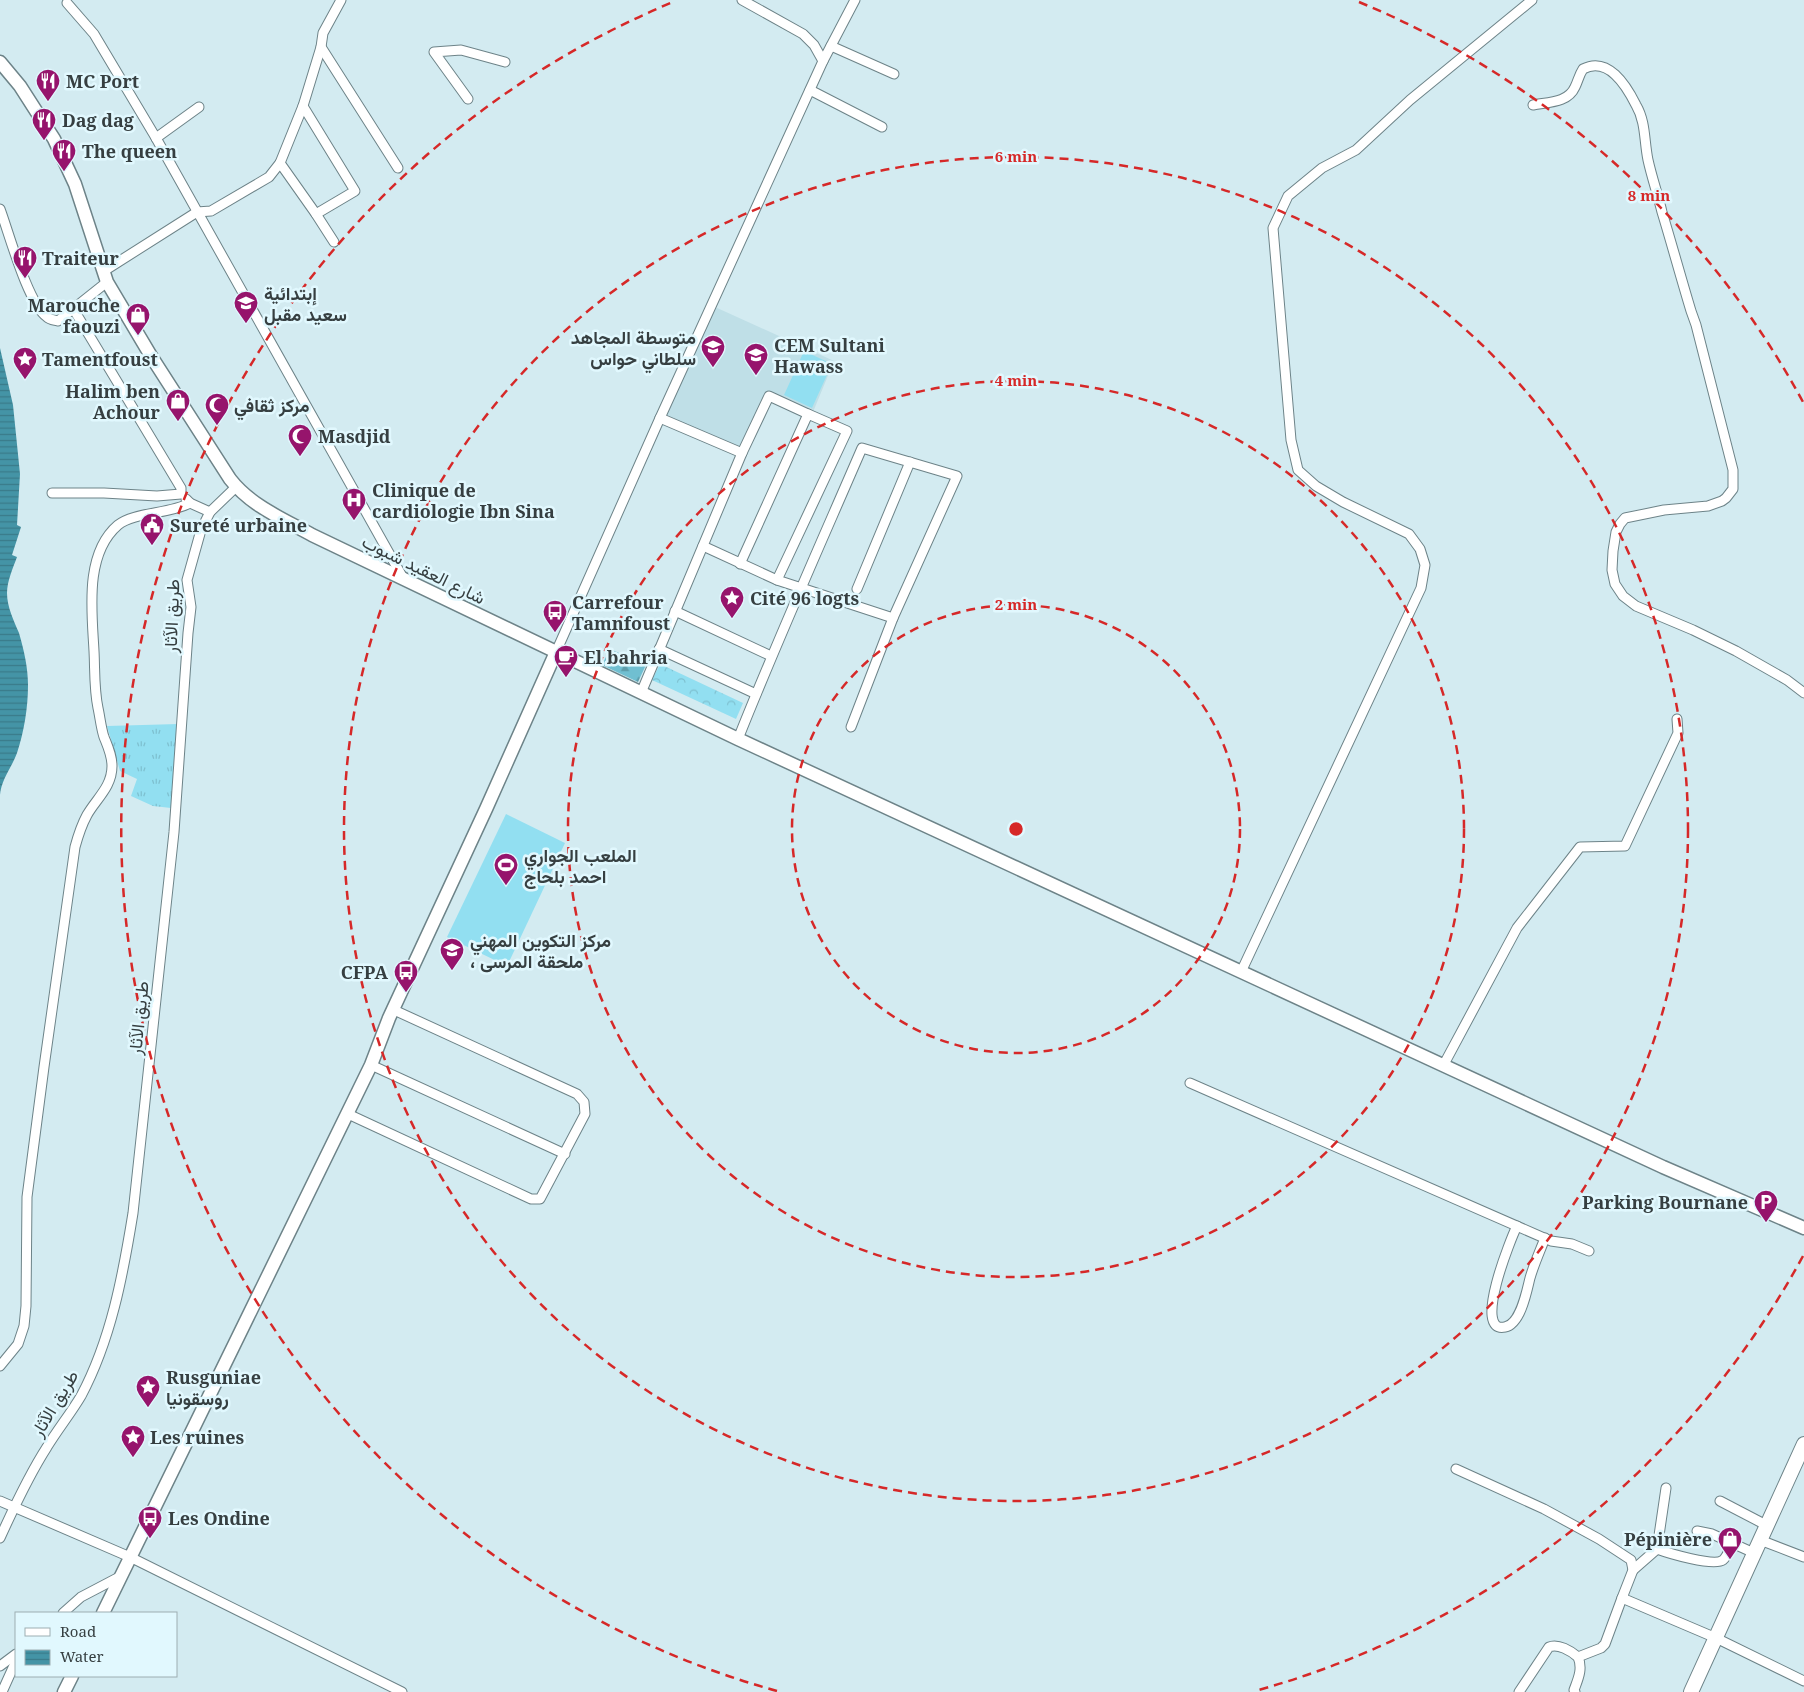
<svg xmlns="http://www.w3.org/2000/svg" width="1804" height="1692" font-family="'Noto Serif',Vazirmatn,serif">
<defs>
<pattern id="grass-tufts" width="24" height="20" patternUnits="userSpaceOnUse" patternTransform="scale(1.25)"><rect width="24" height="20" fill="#92dff1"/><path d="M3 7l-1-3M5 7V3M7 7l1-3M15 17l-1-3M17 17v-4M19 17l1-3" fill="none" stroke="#7ec0d0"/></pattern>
<pattern id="forest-firs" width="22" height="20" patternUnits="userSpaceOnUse" patternTransform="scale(1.25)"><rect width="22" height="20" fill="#70bfd1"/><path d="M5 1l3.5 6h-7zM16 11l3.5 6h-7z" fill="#5d9dab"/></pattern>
<pattern id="park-crowns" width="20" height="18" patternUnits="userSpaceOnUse" patternTransform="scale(1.25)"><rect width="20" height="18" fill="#92dff1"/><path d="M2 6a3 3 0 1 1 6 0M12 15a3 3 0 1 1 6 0" fill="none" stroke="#7ec0d0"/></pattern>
<pattern id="water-rules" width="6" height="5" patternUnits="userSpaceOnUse" patternTransform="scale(1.25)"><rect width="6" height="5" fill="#4494a6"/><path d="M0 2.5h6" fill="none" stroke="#3a7a89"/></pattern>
</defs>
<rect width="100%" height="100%" fill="#d3ebf1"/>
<!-- built -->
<path fill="#bfdfe7" d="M 715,307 L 834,361 L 813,412 L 768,391 L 738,451 L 666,416 Z"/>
<!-- grass -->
<path fill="url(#grass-tufts)" d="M 178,724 L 171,808 L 153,806 L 131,796 L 137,779 L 120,771 L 107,726 Z"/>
<!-- forest -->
<path fill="url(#forest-firs)" d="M 610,649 L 646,665 L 638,682 L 602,665 Z"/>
<!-- park -->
<path fill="url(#park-crowns)" d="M 660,664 L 743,703 L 736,719 L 652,680 Z"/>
<!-- pitch -->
<g fill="#92dff1">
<path d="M 804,351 L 832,364 L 812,408 L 784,395 Z"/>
<path d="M 506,814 L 565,843 L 507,966 L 447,937 Z"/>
</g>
<!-- water -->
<path fill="url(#water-rules)" d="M 0,348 L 13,405 L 20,474 L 17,525 L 21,527 L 12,555 L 17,557 C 13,568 7,581 7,593 C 7,607 14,621 19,633 C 24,650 28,668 28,685 C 28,708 24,732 17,753 C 12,767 1,780 0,795 Z"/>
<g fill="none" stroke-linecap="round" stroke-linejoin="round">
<defs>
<g id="minor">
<path d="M 67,3 L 94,34 L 156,138 L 403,578"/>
<path d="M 831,46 L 894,74"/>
<path d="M 321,47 L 398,168"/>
<path d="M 823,61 L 855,0"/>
<path d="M 810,90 L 882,127"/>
<path d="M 468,99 L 434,52 L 461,50 L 505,62"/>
<path d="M 1533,105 C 1548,102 1568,103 1575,87 C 1578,81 1579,75 1583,69 C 1608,56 1626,85 1636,105 C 1646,122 1644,141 1648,160 C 1652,178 1658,195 1662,212 C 1672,245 1681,278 1691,311 L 1696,325 L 1733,470 L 1733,489 L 1726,498 L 1722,501 L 1708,506 L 1664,510 L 1625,518 L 1620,524 L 1616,532 L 1613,551 L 1612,570 L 1615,584 L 1623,596 L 1636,606 L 1693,630 L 1736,651 L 1787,680 L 1804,693"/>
<path d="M 303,106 L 355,191 L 316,214"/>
<path d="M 156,138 L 199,107"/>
<path d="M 280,163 L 316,214 L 334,242"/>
<path d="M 0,209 C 9,233 28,304 47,317 C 50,320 55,320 58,321 L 107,282"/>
<path d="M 104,271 L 197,212 L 211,211 L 269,177 L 280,163 L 303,106 L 321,47 L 323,33 L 341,0"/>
<path d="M 742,453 L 769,396 L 808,414"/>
<path d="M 52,493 L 104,493 L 157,496 L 181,494 L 181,488 L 74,310"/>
<path d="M 186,499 L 190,503 L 210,512"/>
<path d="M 703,546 L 777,580 L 893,618 L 957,476 L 862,448 C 820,545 777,641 738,739"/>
<path d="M 740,564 L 808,414 L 847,431 L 777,580"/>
<path d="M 857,589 L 910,462"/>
<path d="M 675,611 L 771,656"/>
<path d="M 659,649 L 756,694"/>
<path d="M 556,652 L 660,418 L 823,61 L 814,45 L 803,34 L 742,0"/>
<path d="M 641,693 L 742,453 L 660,418"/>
<path d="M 851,727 L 893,618"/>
<path d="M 1241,972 L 1421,588 L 1425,565 L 1420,549 L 1409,534 L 1343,502 L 1316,486 L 1298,470 L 1291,440 L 1273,228 L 1288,196 L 1322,168 L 1356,150 L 1410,100 L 1532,0"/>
<path d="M 371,1065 L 565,1154"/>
<path d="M 1443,1066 L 1517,928 L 1580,847 L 1625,846 L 1678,733 L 1677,719"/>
<path d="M 1190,1083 L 1551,1241 L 1572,1244 L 1589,1251"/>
<path d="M 348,1114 L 531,1199 L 540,1199 L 585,1114 L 584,1102 L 577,1094 L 394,1010"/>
<path d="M 1517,1226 C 1511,1238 1472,1334 1505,1327 C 1521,1324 1527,1290 1530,1278 C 1534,1264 1540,1251 1545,1238"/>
<path d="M 0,1366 L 18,1344 L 24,1326 L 26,1306 L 27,1197 L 44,1067 L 75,847 C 78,836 81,826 87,815 C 96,799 112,787 112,766 C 112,755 108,747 104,737 C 101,728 100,717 98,708 C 94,689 95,670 94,651 C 92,612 84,554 118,525 C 134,512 170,514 190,503"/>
<path d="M 1456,1469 L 1544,1509 L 1599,1539 L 1631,1560 L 1633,1570 L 1622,1598 L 1716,1638 L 1804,1681"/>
<path d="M 1666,1488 L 1657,1549 C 1668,1553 1714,1567 1723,1560 C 1728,1556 1730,1547 1733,1542"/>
<path d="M 0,1501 L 130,1557 L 402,1692"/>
<path d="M 1720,1501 L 1766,1525"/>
<path d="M 1697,1531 L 1712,1534 L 1754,1553"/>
<path d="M 0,1538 C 14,1507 29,1475 47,1447 C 58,1429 71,1413 81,1396 C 111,1340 123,1275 133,1213 L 174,832 L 188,633 L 191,607 L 187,580 L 201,530 L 210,512 L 236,487"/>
<path d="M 1760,1540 L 1804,1557"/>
<path d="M 1633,1570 L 1657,1549"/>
<path d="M 63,1613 L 81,1597 L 121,1576"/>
<path d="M 1578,1657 L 1601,1648 L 1605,1644 L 1622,1598"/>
<path d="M 0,1666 L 16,1654"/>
<path d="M 2,1692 L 16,1661"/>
<path d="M 1519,1692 L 1549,1647 C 1558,1643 1571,1651 1578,1657 C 1583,1669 1578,1679 1574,1690 L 1575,1692"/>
</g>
<g id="secondary">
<path d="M 0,62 L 20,86 L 54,139 L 75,184 L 107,282 L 151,356 L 230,479 C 251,506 283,519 312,535 L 738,739 L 1663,1167 L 1804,1228"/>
<path d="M 103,1613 L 371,1065 L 389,1018 L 486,809 L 556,652"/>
<path d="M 64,1692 L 72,1676"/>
</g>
<path id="primary" d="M 1691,1692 L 1804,1444"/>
</defs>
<!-- minor casing -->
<use href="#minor" stroke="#6d8388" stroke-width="11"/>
<!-- secondary casing -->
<use href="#secondary" stroke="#6d8388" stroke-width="15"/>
<!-- primary casing -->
<use href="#primary" stroke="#6d8388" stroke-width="16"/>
<!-- minor -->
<use href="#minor" stroke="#fff" stroke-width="9"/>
<!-- secondary -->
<use href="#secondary" stroke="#fff" stroke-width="12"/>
<!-- primary -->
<use href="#primary" stroke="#fff" stroke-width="14"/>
</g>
<!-- distance rings -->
<g fill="none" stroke="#d62828" stroke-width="2.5" stroke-dasharray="9 6">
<circle cx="1016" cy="829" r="224"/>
<circle cx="1016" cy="829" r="448"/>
<circle cx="1016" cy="829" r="672"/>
<path d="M1803 1256A895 895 0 0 1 1255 1691M777 1691A895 895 0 0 1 673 2M1359 2A895 895 0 0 1 1803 402"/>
</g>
<!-- icons -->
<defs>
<symbol id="restaurant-pin" viewBox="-11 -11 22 30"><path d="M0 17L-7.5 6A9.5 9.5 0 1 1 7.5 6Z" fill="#96146c" stroke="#e1f8fe"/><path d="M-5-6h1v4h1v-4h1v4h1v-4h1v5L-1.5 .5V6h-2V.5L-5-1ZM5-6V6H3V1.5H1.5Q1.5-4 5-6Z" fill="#fff"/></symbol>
<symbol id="school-pin" viewBox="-11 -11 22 30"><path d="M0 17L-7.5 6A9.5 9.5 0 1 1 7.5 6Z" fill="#96146c" stroke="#e1f8fe"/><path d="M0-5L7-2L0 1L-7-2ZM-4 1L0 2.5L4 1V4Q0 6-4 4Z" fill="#fff"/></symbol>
<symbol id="shop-pin" viewBox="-11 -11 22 30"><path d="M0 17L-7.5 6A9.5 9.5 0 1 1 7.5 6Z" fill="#96146c" stroke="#e1f8fe"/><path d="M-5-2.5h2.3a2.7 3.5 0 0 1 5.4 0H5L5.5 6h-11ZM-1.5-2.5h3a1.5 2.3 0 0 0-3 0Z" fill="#fff"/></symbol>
<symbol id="sight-pin" viewBox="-11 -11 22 30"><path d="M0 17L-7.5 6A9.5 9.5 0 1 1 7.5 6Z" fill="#96146c" stroke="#e1f8fe"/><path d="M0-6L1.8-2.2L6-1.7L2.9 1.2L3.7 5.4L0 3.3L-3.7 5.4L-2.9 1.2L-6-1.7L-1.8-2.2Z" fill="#fff"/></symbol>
<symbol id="mosque-pin" viewBox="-11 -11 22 30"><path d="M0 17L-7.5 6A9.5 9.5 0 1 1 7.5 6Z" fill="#96146c" stroke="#e1f8fe"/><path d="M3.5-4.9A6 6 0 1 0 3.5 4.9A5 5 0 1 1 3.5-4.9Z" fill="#fff"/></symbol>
<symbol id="hospital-pin" viewBox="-11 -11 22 30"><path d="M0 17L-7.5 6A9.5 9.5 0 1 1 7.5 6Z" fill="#96146c" stroke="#e1f8fe"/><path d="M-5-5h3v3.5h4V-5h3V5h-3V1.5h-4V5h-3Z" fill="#fff"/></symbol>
<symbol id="civic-pin" viewBox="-11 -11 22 30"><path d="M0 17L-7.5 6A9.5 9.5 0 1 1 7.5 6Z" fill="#96146c" stroke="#e1f8fe"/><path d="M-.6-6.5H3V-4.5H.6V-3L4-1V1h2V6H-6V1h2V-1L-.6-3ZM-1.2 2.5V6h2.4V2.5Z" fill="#fff"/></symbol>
<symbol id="bus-pin" viewBox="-11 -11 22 30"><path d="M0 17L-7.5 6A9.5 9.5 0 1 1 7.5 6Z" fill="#96146c" stroke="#e1f8fe"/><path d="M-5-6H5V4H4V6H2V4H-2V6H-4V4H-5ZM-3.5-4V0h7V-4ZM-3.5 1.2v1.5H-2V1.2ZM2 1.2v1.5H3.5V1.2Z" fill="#fff"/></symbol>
<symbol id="cafe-pin" viewBox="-11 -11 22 30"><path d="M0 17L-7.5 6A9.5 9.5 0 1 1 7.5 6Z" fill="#96146c" stroke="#e1f8fe"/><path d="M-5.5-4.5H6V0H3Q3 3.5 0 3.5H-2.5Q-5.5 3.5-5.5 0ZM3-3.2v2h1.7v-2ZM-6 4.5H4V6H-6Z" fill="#fff"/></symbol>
<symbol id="stadium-pin" viewBox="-11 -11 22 30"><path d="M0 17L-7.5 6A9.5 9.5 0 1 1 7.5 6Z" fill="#96146c" stroke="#e1f8fe"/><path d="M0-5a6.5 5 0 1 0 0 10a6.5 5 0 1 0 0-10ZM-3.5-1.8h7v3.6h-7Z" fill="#fff"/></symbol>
<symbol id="university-pin" viewBox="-11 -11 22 30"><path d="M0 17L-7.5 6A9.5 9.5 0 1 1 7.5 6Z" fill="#96146c" stroke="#e1f8fe"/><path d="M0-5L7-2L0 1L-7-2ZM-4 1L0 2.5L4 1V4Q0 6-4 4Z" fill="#fff"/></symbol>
<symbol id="parking-pin" viewBox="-11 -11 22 30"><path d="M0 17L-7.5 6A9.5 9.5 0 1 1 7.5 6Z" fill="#96146c" stroke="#e1f8fe"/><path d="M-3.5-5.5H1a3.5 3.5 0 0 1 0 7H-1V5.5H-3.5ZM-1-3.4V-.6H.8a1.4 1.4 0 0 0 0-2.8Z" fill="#fff"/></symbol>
</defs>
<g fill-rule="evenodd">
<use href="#restaurant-pin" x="34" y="67" width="28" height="38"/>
<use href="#restaurant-pin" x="30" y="106" width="28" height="38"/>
<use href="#restaurant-pin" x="50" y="137" width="28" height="38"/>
<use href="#restaurant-pin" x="11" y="244" width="28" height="38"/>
<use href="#school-pin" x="232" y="289" width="28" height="38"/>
<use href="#shop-pin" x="124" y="301" width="28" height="38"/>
<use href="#school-pin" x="699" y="333" width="28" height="38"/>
<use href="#school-pin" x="742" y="341" width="28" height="38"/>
<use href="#sight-pin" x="11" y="345" width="28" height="38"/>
<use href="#shop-pin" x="164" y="387" width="28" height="38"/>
<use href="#mosque-pin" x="203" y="391" width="28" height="38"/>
<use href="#mosque-pin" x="286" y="422" width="28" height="38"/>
<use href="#hospital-pin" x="340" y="486" width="28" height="38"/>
<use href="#civic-pin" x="138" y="511" width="28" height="38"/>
<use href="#sight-pin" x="718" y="584" width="28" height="38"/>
<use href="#bus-pin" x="541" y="598" width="28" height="38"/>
<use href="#cafe-pin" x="552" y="643" width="28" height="38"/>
<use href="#stadium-pin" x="492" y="851" width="28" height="38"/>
<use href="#university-pin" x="438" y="936" width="28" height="38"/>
<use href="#bus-pin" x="392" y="958" width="28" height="38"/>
<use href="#parking-pin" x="1752" y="1188" width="28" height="38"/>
<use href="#sight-pin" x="134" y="1373" width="28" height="38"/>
<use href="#sight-pin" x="119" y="1423" width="28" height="38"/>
<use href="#bus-pin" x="136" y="1504" width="28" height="38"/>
<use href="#shop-pin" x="1716" y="1525" width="28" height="38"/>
</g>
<g text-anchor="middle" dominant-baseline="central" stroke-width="5" stroke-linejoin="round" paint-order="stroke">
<!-- poi labels -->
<g font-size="18" font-weight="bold" fill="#363f41" stroke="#e1f8fe" text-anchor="start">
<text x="66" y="81">MC Port</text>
<text x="62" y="120">Dag dag</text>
<text x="82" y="151">The queen</text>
<text x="42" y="258">Traiteur</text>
<text x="264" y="293">إبتدائية<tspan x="264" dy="21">سعيد مقبل</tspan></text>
<text x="120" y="305" text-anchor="end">Marouche<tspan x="120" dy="21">faouzi</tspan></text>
<text x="696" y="337" text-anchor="end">متوسطة المجاهد<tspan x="696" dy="21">سلطاني حواس</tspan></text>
<text x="774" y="345">CEM Sultani<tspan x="774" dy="21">Hawass</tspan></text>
<text x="42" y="359">Tamentfoust</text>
<text x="160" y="391" text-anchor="end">Halim ben<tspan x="160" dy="21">Achour</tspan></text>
<text x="234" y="405">مركز ثقافي</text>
<text x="318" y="436">Masdjid</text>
<text x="372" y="490">Clinique de<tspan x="372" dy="21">cardiologie Ibn Sina</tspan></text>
<text x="170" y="525">Sureté urbaine</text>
<text x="750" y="598">Cité 96 logts</text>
<text x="572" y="602">Carrefour<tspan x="572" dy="21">Tamnfoust</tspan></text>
<text x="584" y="657">El bahria</text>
<text x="524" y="855">الملعب الجواري<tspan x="524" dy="21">احمد بلحاج</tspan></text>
<text x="470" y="940">مركز التكوين المهني<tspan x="470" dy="21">، ملحقة المرسى</tspan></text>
<text x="388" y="972" text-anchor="end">CFPA</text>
<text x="1748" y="1202" text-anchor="end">Parking Bournane</text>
<text x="166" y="1377">Rusguniae<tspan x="166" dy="21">روسقونيا</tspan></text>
<text x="150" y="1437">Les ruines</text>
<text x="168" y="1518">Les Ondine</text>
<text x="1712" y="1539" text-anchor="end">Pépinière</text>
</g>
<!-- street labels -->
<g font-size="18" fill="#363f41" stroke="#e1f8fe">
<text transform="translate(424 569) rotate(26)">شارع العقيد شبوب</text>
<text transform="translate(171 616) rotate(-88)">طريق الآثار</text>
<text transform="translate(138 1018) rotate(-84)">طريق الآثار</text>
<text transform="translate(54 1403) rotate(-59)">طريق الآثار</text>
</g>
</g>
<circle cx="1016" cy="829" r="8" fill="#d62828" stroke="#e1f8fe" stroke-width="2.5"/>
<g font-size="15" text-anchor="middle" font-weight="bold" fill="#d62828" stroke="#e1f8fe" stroke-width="5" stroke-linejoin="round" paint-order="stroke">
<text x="1016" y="162">6 min</text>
<text x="1649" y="201">8 min</text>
<text x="1016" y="386">4 min</text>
<text x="1016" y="610">2 min</text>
</g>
<!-- legend -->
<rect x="15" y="1612" width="162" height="65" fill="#e1f8fe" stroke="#9daeb2"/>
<rect x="25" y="1628" width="25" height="8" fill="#ffffff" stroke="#9daeb2"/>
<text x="60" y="1637" font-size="15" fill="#363f41">Road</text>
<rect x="25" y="1650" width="25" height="15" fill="url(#water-rules)" stroke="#9daeb2"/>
<text x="60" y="1662" font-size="15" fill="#363f41">Water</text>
</svg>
